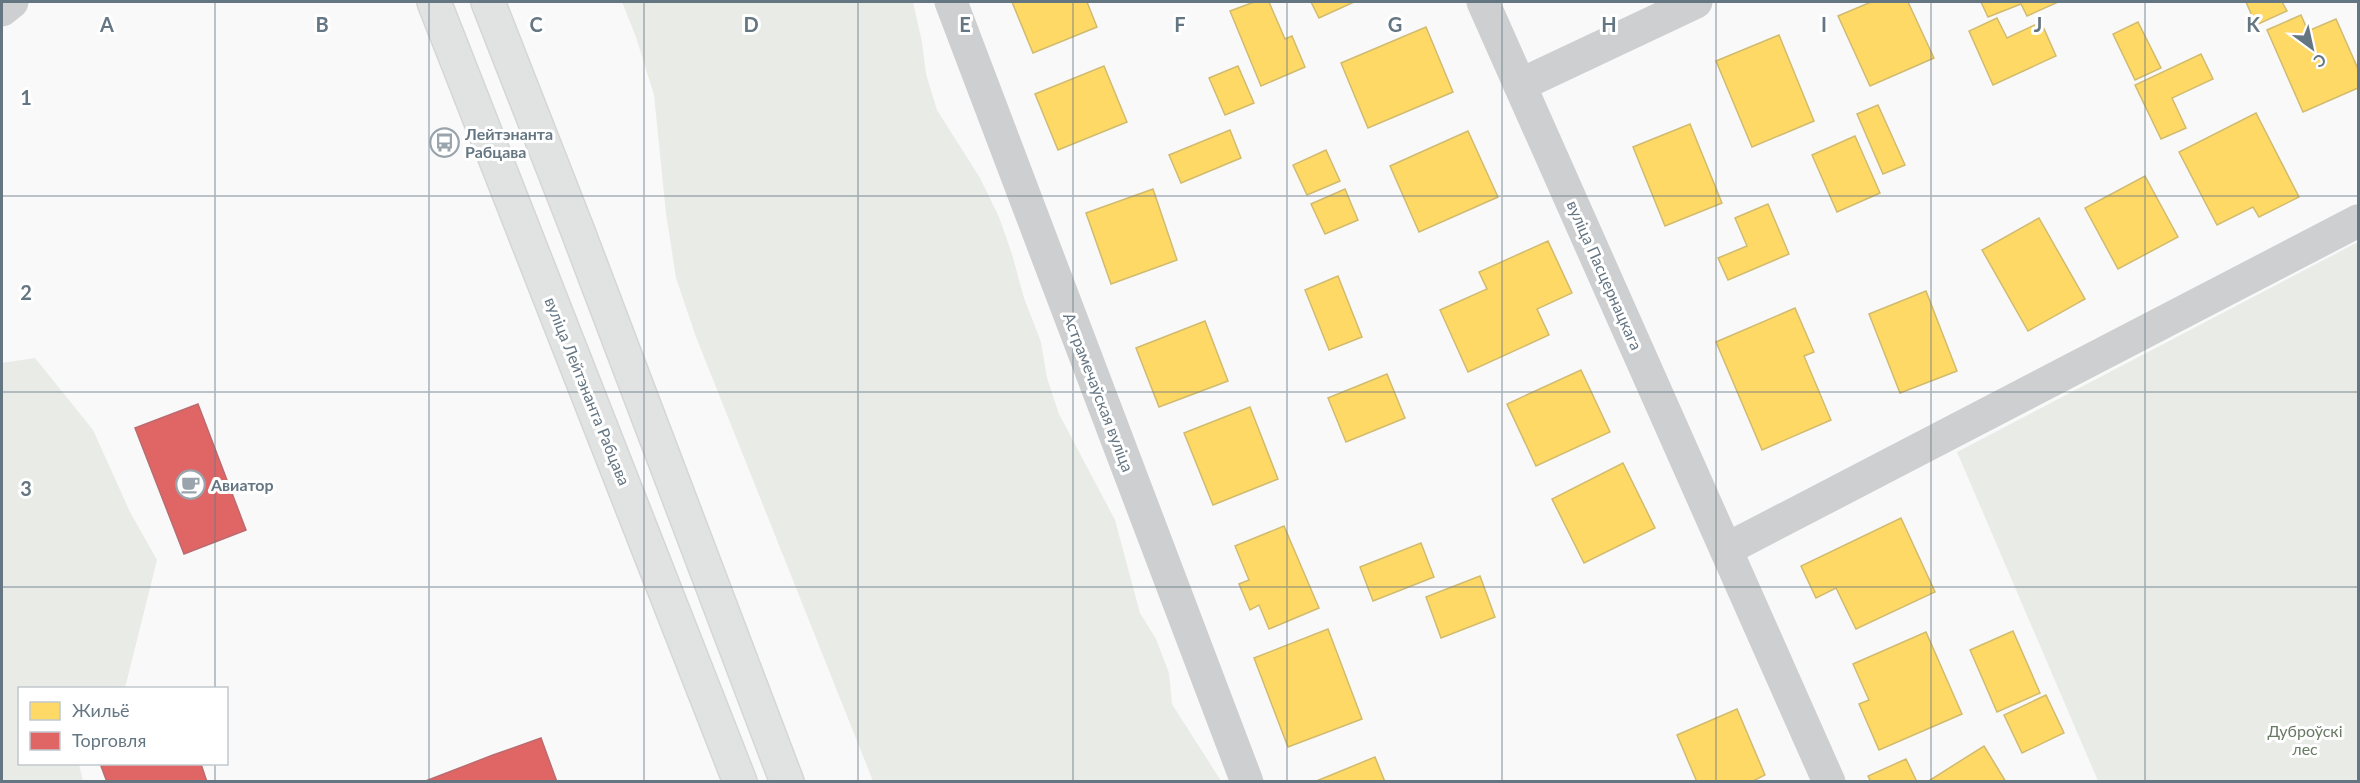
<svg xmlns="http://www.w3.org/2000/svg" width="2360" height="783" font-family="Lato,sans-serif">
<rect width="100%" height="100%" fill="#f9f9f9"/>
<!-- green -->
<g fill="#e8ebe6">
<path d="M 622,2 L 913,2 L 922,42 L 926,74 L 937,110 L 980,178 L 999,217 L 1012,254 L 1024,298 L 1041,342 L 1047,378 L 1059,414 L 1115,520 L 1140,613 L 1156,639 L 1169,673 L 1172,704 L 1221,781 L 873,781 L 696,337 L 676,278 L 666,213 L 654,95 L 636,37 Z"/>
<path d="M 2358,242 L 2358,781 L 2098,781 L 1957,452 Z"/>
<path d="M 35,358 L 93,430 L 130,512 L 157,560 L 125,688 L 20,688 L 20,764 L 79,764 L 83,781 L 2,781 L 2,363 Z"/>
</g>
<!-- homes -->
<g fill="#ffd966" stroke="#d1bb6f" stroke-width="1.5">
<path d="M 1012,2 L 1087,2 L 1097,27 L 1033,53 Z"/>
<path d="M 1254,2 L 1269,2 L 1285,39 L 1292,36 L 1305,67 L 1261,86 L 1230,11 Z"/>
<path d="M 1311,2 L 1354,2 L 1319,18 Z"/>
<path d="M 1871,2 L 1908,2 L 1934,58 L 1870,86 L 1838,16 Z"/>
<path d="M 1981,2 L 2058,2 L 2027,16 L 2021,4 L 1988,17 Z"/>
<path d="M 2246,2 L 2282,2 L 2287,11 L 2256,25 Z"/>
<path d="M 2301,15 L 2308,31 L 2336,19 L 2358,69 L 2358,88 L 2303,112 L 2267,30 Z"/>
<path d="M 1997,18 L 2007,38 L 2041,22 L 2056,56 L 1993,85 L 1969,31 Z"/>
<path d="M 2138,22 L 2161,68 L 2135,80 L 2113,34 Z"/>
<path d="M 1426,27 L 1453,92 L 1368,128 L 1341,63 Z"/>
<path d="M 1779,35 L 1814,121 L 1752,147 L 1716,61 Z"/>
<path d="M 2201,54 L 2213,79 L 2172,98 L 2186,128 L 2161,139 L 2135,85 Z"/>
<path d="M 1104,66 L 1127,122 L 1058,150 L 1035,94 Z"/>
<path d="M 1238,66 L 1254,103 L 1225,115 L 1209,78 Z"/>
<path d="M 1878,105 L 1905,165 L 1883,174 L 1857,114 Z"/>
<path d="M 2256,113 L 2299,197 L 2259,217 L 2253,207 L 2217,225 L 2179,152 Z"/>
<path d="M 1690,124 L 1722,203 L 1665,226 L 1633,147 Z"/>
<path d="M 1230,130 L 1241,158 L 1181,183 L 1169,155 Z"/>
<path d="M 1468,131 L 1498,197 L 1419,232 L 1390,166 Z"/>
<path d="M 1855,136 L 1880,193 L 1837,212 L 1812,155 Z"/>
<path d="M 1326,150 L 1340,181 L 1307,195 L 1293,165 Z"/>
<path d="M 2145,176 L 2178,237 L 2118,269 L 2085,208 Z"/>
<path d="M 1153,189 L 1177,260 L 1111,284 L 1086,213 Z"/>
<path d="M 1345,189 L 1358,220 L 1325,234 L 1311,204 Z"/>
<path d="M 1768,204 L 1789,254 L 1728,280 L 1718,258 L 1747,246 L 1735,218 Z"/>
<path d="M 2039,218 L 2085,299 L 2028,331 L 1982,250 Z"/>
<path d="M 1548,241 L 1572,293 L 1537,309 L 1549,335 L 1468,372 L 1440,310 L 1487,289 L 1479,272 Z"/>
<path d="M 1338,276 L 1362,337 L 1329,350 L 1305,290 Z"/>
<path d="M 1926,291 L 1957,371 L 1900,393 L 1869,314 Z"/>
<path d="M 1795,308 L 1814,352 L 1804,356 L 1831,420 L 1762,450 L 1716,342 Z"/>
<path d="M 1205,321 L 1228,381 L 1159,407 L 1136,348 Z"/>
<path d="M 1581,370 L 1610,432 L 1536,466 L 1507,404 Z"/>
<path d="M 1387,374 L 1405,418 L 1346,442 L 1328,398 Z"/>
<path d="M 1250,407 L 1278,479 L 1213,505 L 1184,433 Z"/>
<path d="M 1623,463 L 1655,528 L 1584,563 L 1552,499 Z"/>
<path d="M 1901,518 L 1935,592 L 1856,629 L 1836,588 L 1816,598 L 1801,566 Z"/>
<path d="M 1284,526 L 1319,608 L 1269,629 L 1259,605 L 1250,610 L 1239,584 L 1249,580 L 1235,546 Z"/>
<path d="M 1421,543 L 1434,577 L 1373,601 L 1360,567 Z"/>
<path d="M 1480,576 L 1495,617 L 1441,638 L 1426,597 Z"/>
<path d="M 1328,629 L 1362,719 L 1288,747 L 1254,658 Z"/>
<path d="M 2013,631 L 2040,693 L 1997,712 L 1970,650 Z"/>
<path d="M 1926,632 L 1962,714 L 1879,750 L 1859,704 L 1869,700 L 1853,664 Z"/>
<path d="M 2046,695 L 2064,733 L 2022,753 L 2004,715 Z"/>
<path d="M 1737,709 L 1765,775 L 1751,782 L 1697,782 L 1677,735 Z"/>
<path d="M 1984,746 L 2006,782 L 1927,782 Z"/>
<path d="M 1375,757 L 1385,782 L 1314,782 Z"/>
<path d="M 1906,759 L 1917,782 L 1871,782 L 1868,776 Z"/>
</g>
<!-- shops -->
<g fill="#e06666" stroke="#bb6b6f" stroke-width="1.5">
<path d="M 198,404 L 246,530 L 184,554 L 135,428 Z"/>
<path d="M 541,738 L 557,782 L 423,782 L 493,755 Z"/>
<path d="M 108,764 L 201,764 L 207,782 L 107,782 L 101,766 Z"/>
</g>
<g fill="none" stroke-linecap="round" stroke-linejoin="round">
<defs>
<g id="highway">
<path d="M 434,2 L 740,782"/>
<path d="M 488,2 L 577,229 L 787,782"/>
</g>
</defs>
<!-- highway casing -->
<use href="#highway" stroke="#d5d6d6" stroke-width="36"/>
<!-- minor -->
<g stroke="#cecfd0" stroke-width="33">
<path d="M 951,2 L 1247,782"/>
<path d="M 1483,2 L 1829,782"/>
<path d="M 2,10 L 12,2"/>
<path d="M 1520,85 L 1696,2"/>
<path d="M 1727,549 L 2358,221"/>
</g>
<!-- highway -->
<use href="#highway" stroke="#e1e2e2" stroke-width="33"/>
</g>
<!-- grid -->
<path fill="none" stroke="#657683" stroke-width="1.5" stroke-opacity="0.55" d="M 215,2 L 215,688M 429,2 L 429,782M 644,2 L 644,782M 858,2 L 858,782M 1073,2 L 1073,782M 1287,2 L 1287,782M 1502,2 L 1502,782M 1716,2 L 1716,782M 1931,2 L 1931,782M 2145,2 L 2145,782M 2,196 L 2358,196M 2,392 L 2358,392M 2,587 L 2358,587M 215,764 L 215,782"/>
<!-- icons -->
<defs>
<symbol id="bus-ring" viewBox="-11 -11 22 22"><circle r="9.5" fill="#fff" stroke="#99a4ac" stroke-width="1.5"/><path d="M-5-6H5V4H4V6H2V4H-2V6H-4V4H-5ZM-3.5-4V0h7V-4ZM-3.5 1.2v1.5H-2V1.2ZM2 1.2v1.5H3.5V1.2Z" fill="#99a4ac"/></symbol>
<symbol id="cafe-ring" viewBox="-11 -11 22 22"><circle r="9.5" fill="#fff" stroke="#99a4ac" stroke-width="1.5"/><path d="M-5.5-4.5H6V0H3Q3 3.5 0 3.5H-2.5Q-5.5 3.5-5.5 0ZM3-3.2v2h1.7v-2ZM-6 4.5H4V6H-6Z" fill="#99a4ac"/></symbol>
</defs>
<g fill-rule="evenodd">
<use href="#bus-ring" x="428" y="126" width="33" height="33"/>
<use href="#cafe-ring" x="174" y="468" width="33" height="33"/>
</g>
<g text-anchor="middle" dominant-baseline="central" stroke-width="6" stroke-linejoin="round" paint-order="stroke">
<!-- poi labels -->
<g font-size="16" font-weight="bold" fill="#657683" stroke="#fff" text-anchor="start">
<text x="465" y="133">Лейтэнанта<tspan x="465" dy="18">Рабцава</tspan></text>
<text x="211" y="484">Авиатор</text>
</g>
<!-- street labels -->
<g font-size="16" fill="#657683" stroke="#fff">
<text transform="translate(1605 275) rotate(66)">вуліца Пасцернацкага</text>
<text transform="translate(588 391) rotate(68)">вуліца Лейтэнанта Рабцава</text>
<text transform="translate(1099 392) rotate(69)">Астрамечаўская вуліца</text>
</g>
<!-- park labels -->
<g font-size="16" fill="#687a64" stroke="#fff">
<text x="2305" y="730">Дуброўскі<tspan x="2305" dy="18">лес</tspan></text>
</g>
</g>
<g font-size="20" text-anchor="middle" font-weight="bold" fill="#657683" stroke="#fff" stroke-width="6" stroke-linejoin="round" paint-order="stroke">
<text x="107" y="32">A</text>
<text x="322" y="32">B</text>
<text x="536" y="32">C</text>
<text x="751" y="32">D</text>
<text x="965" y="32">E</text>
<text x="1180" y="32">F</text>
<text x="1395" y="32">G</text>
<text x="1609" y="32">H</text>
<text x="1824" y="32">I</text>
<text x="2038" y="32">J</text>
<text x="2253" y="32">K</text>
<text x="26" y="105">1</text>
<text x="26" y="300">2</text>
<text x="26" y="496">3</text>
</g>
<!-- border -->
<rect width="2360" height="783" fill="none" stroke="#657683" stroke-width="6"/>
<!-- legend -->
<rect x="18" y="687" width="210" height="78" fill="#ffffff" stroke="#c1c8cd" stroke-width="1.5"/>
<rect x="30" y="702" width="30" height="18" fill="#ffd966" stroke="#c1c8cd" stroke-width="1.5"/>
<text x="72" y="717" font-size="18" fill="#657683">Жильё</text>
<rect x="30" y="732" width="30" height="18" fill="#e06666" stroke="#c1c8cd" stroke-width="1.5"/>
<text x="72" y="747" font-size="18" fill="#657683">Торговля</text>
<!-- north arrow -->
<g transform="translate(2312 48) rotate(147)" stroke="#ffffff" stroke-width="4.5" paint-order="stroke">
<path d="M0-4.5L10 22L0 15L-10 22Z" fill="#657683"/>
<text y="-9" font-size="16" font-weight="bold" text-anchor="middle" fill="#657683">С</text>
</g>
</svg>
